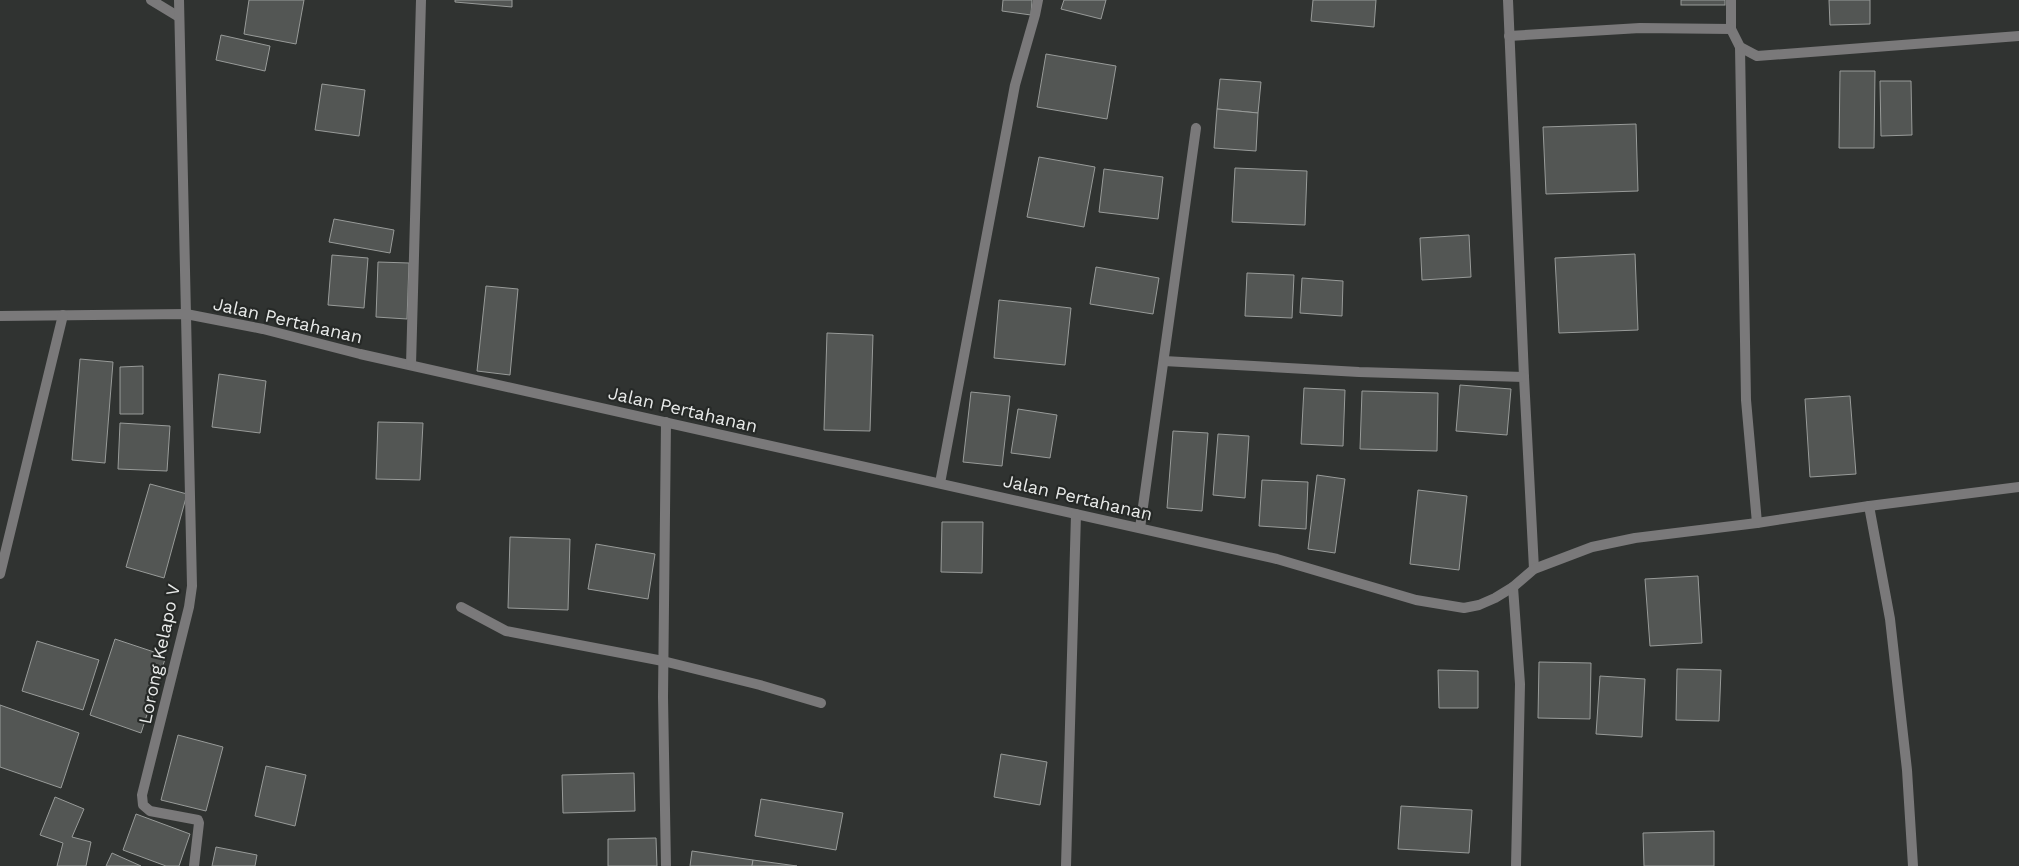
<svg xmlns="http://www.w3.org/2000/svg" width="2019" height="866" font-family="'Work Sans',sans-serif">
<rect width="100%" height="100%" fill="#303331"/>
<!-- building -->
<g fill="#535654" stroke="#989b99">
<path d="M 249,0 L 304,0 L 296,44 L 244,34 Z"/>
<path d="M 455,0 L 512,0 L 512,7 L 455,2 Z"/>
<path d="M 1003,0 L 1032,0 L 1031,15 L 1002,11 Z"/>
<path d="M 1064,0 L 1106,0 L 1101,19 L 1061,9 Z"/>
<path d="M 1313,0 L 1376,0 L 1374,27 L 1311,21 Z"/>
<rect x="1681" y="0" width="44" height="5"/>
<path d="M 1829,0 L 1870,0 L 1870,24 L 1830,25 Z"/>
<path d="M 221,35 L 270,46 L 265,71 L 216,60 Z"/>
<path d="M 1046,54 L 1116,66 L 1107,119 L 1037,107 Z"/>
<path d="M 1840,71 L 1875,71 L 1874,148 L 1839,148 Z"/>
<path d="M 1220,79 L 1261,82 L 1258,113 L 1217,109 Z"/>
<path d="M 1880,81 L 1911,81 L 1912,135 L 1881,136 Z"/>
<path d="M 322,84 L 365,90 L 359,136 L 315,130 Z"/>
<path d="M 1217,109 L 1258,113 L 1256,151 L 1214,148 Z"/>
<path d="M 1636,124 L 1638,191 L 1546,194 L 1543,127 Z"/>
<path d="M 1039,157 L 1095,167 L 1084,227 L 1027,217 Z"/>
<path d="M 1235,168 L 1307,171 L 1305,225 L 1232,222 Z"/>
<path d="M 1104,169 L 1163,177 L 1158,219 L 1099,212 Z"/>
<path d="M 334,219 L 394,230 L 390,253 L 329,242 Z"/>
<path d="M 1469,235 L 1471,277 L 1422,280 L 1420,238 Z"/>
<path d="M 1635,254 L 1638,330 L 1559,333 L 1555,258 Z"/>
<path d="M 332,255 L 368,258 L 364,308 L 328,305 Z"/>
<path d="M 378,262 L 409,263 L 407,319 L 376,317 Z"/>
<path d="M 1096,267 L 1159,278 L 1153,314 L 1090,304 Z"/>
<path d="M 1247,273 L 1294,275 L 1292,318 L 1245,316 Z"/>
<path d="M 1302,278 L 1343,281 L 1342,316 L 1300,313 Z"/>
<path d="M 486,286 L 518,289 L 510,375 L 477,371 Z"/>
<path d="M 999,300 L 1071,308 L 1065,365 L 994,358 Z"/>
<path d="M 827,333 L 873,335 L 870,431 L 824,430 Z"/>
<path d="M 80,359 L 113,362 L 105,463 L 72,460 Z"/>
<path d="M 143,366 L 143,414 L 120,414 L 120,367 Z"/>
<path d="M 219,374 L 266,381 L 260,433 L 212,427 Z"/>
<path d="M 1460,385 L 1511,389 L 1507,435 L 1456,431 Z"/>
<path d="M 1304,388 L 1345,390 L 1343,446 L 1301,444 Z"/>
<path d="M 1362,391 L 1438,393 L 1437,451 L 1360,449 Z"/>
<path d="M 971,392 L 1010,396 L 1002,466 L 963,462 Z"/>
<path d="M 1850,396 L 1856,474 L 1810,477 L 1805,399 Z"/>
<path d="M 1018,409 L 1057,415 L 1050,458 L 1011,453 Z"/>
<path d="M 378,422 L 423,423 L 420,480 L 376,479 Z"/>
<path d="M 120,423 L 170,426 L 167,471 L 118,469 Z"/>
<path d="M 1173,431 L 1208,433 L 1202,511 L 1167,508 Z"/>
<path d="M 1218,434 L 1249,436 L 1245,498 L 1213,495 Z"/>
<path d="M 1317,475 L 1345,479 L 1335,553 L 1308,549 Z"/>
<path d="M 1262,480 L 1308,482 L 1306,529 L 1259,526 Z"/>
<path d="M 150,484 L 187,494 L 164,578 L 126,567 Z"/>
<path d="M 1418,490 L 1467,496 L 1459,570 L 1410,564 Z"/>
<path d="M 942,522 L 983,522 L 982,573 L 941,572 Z"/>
<path d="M 510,537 L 570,539 L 568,610 L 508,608 Z"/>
<path d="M 596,544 L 655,554 L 648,599 L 588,589 Z"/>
<path d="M 1698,576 L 1702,643 L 1650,646 L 1645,579 Z"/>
<path d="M 115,639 L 166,656 L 141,733 L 90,715 Z"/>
<path d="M 37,641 L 99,660 L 83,710 L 22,691 Z"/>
<path d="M 1539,662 L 1591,663 L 1590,719 L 1538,718 Z"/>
<path d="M 1677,669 L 1721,670 L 1719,721 L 1676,720 Z"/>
<path d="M 1438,670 L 1478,671 L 1478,708 L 1439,708 Z"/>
<path d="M 1600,676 L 1645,679 L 1642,737 L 1596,734 Z"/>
<path d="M 0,705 L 79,733 L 61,788 L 0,767 Z"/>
<path d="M 178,735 L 223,747 L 206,811 L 161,800 Z"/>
<path d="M 1001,754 L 1047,762 L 1040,805 L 994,797 Z"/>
<path d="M 266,766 L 306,775 L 295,826 L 255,816 Z"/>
<path d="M 634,773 L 635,811 L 563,813 L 562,775 Z"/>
<path d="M 55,797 L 84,809 L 72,837 L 91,842 L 86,866 L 57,866 L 63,843 L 40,835 Z"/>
<path d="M 761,799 L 843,813 L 836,850 L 755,836 Z"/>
<path d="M 1401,806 L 1472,810 L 1469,853 L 1398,849 Z"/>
<path d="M 136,814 L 190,834 L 179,866 L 166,866 L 123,850 Z"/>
<path d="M 1714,831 L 1714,866 L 1644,866 L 1643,833 Z"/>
<path d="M 656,838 L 657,866 L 608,866 L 608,839 Z"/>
<path d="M 216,847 L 257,855 L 255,866 L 212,866 Z"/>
<path d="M 692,851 L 753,860 L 752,866 L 690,866 Z"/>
<path d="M 112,853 L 141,866 L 106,866 Z"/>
<path d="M 753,860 L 797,866 L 752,866 Z"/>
</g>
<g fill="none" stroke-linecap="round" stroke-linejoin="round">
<!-- street -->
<g stroke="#7a797a" stroke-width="10">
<path d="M 151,0 L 179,17"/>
<path d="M 179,0 L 192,586 L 189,607 L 142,795 L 143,805 L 150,811 L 198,820 L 199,823 L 194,866"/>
<path d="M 1508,0 L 1524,377 L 1534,569"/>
<path d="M 1731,0 L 1731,29 L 1740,47 L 1757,56 L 2019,36"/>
<path d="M 1509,36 L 1640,28 L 1731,29"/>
<path d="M 1740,47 L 1746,400 L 1757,523"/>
<path d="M 0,316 L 186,314 L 263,329 L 360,354 L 1277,559 L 1416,600 L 1464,608 L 1479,605 L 1495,598 L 1513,587 L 1534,569 L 1592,547 L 1635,538 L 1757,523 L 1869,506 L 2019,487"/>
<path d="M 1164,361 L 1359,372 L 1524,377"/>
<path d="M 411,365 L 421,0"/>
<path d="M 940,483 L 1015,85 L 1035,15 L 1038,0"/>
<path d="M 1869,506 L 1890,619 L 1907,770 L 1913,866"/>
<path d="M 1140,528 L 1196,128"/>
<path d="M 0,574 L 63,315"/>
<path d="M 1513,587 L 1520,684 L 1516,866"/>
<path d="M 461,607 L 506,631 L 663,661 L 760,685 L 821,703"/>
<path d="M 666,866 L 663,697 L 666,422"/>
<path d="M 1066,866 L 1076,514"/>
</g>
</g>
<g text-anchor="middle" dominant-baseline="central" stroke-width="4.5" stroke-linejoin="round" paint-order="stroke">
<!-- street labels -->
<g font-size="18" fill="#e8eae9" stroke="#262927">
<text transform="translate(288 320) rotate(13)">Jalan Pertahanan</text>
<text transform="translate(683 409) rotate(13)">Jalan Pertahanan</text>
<text transform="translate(1078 497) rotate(13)">Jalan Pertahanan</text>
<text transform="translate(159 654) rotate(-78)">Lorong Kelapo V</text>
</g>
</g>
</svg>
